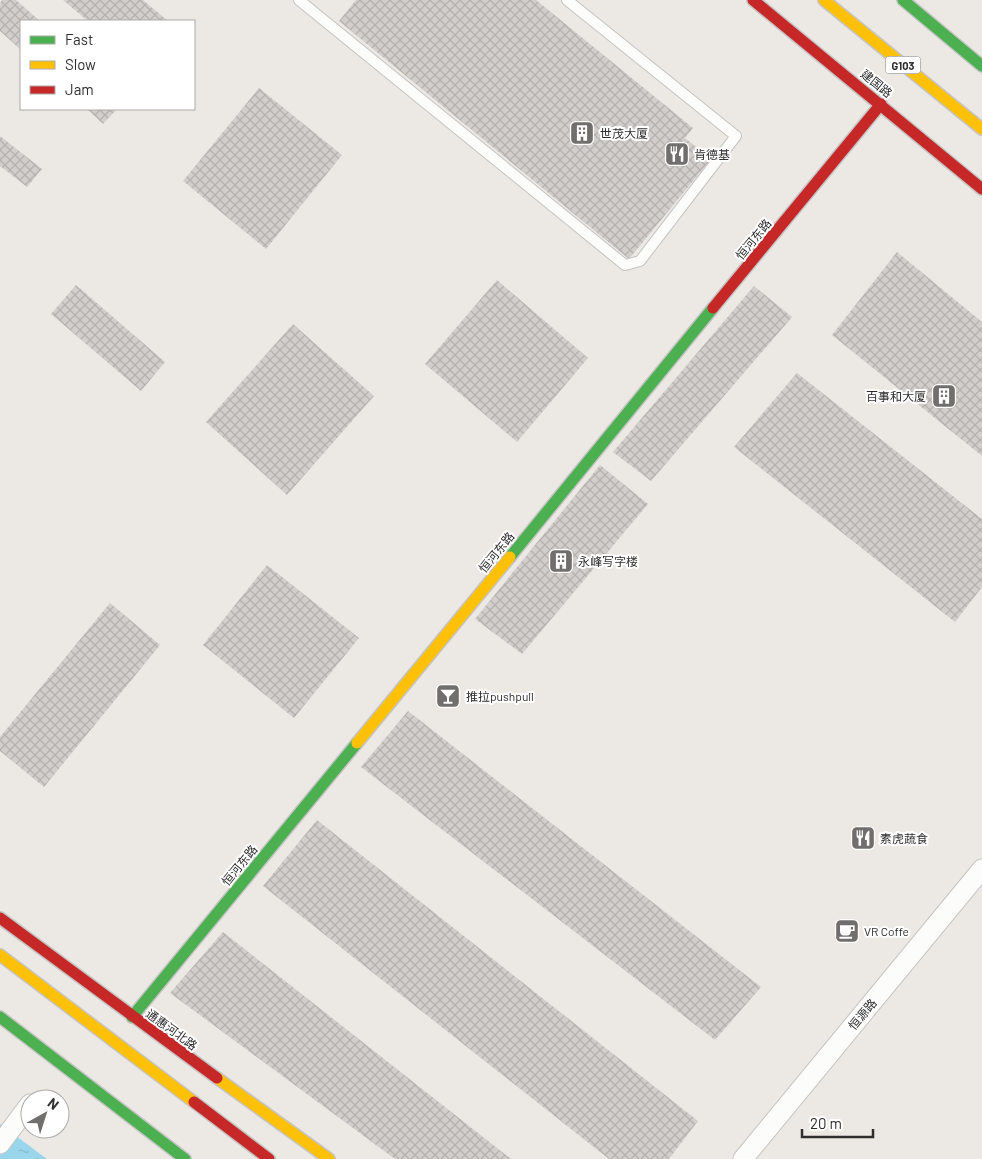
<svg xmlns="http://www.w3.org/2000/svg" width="982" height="1159" font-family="Barlow,'Noto Sans SC',sans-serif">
<defs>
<pattern id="water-ripples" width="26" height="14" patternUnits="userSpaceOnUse" patternTransform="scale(1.25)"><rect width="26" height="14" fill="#99d6ec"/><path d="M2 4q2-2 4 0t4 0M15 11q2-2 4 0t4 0" fill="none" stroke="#84b8cb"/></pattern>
<pattern id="building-cross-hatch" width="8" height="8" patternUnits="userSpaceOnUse" patternTransform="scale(1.25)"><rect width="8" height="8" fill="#d1cecb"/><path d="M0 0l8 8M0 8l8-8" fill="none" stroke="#b4b1af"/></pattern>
</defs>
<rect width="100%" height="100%" fill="#ece8e4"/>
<!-- water -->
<path fill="url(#water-ripples)" d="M 0,1124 L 47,1159 L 0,1159 Z"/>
<!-- building -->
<g fill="url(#building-cross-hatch)">
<path d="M 2,0 L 16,0 L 40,21 L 21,21 L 21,50 L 0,31 L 0,3 Z"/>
<path d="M 63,0 L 143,0 L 168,21 L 88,21 Z"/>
<path d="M 356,0 L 536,0 L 693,128 L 685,138 L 711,159 L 629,259 L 339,21 Z"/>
<path d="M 259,88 L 342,155 L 266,249 L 183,181 Z"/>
<path d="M 87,109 L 117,109 L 103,124 Z"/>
<path d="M 0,136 L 42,169 L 27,187 L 0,166 Z"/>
<path d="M 897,252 L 982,322 L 982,456 L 832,335 Z"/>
<path d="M 497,280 L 588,358 L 517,442 L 425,364 Z"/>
<path d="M 76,285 L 165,362 L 141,391 L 51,314 Z"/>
<path d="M 754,286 L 792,317 L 651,481 L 613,452 Z"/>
<path d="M 293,324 L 374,396 L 287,495 L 206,422 Z"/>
<path d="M 797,373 L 982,519 L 982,587 L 955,622 L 734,447 Z"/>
<path d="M 600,465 L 648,504 L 522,654 L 475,619 Z"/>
<path d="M 267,565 L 359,638 L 294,718 L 203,645 Z"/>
<path d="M 110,603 L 160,645 L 44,787 L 0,751 L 0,737 Z"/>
<path d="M 408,711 L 761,987 L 715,1040 L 361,767 Z"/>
<path d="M 317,820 L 698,1121 L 669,1159 L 609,1159 L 263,886 Z"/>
<path d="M 223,932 L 511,1159 L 395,1159 L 170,993 Z"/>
</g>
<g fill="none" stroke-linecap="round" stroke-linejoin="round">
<defs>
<path id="lane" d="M 299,0 L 625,265 L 640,261 L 736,136 L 567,0"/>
<g id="street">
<path d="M 0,1144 L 30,1104"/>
<path d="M 743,1159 L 982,869"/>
</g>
<g id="fast">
<path d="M 903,0 L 982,66"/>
<path d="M 510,557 L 713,308"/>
<path d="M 0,1017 L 185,1159"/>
<path d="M 132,1017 L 357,743"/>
</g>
<g id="slow">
<path d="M 824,0 L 982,129"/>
<path d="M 357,743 L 510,557"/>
<path d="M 0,955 L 194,1102"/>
<path d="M 217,1078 L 329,1159"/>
</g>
<g id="jam">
<path d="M 753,0 L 982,189"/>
<path d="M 713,308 L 881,104"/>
<path d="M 0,918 L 217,1078"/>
<path d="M 194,1102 L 269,1159"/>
</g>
</defs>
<!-- lane casing -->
<use href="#lane" stroke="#c5c4c5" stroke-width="12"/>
<!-- street casing -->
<use href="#street" stroke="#c5c4c5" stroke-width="21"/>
<!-- fast casing -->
<use href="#fast" stroke="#c5c4c5" stroke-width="14"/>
<!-- slow casing -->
<use href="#slow" stroke="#c5c4c5" stroke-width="14"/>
<!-- jam casing -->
<use href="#jam" stroke="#c5c4c5" stroke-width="14"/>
<!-- lane -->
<use href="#lane" stroke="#fcfcfb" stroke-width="10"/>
<!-- street -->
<use href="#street" stroke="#fcfcfb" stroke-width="19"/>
<!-- fast -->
<use href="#fast" stroke="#4caf50" stroke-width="11"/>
<!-- slow -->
<use href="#slow" stroke="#ffc107" stroke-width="11"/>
<!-- jam -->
<use href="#jam" stroke="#c62828" stroke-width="11"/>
</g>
<!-- icons -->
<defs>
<symbol id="building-square" viewBox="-11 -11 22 22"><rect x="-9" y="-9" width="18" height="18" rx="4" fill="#706f6e" stroke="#fff"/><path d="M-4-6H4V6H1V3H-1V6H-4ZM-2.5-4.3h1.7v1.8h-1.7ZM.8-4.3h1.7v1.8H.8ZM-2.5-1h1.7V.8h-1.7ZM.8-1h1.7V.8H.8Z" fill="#fff"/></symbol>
<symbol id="restaurant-square" viewBox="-11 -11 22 22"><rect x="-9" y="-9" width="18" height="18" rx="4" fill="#706f6e" stroke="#fff"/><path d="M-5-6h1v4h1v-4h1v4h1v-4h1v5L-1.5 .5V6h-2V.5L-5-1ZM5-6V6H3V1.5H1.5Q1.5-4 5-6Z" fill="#fff"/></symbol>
<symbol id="bar-square" viewBox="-11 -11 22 22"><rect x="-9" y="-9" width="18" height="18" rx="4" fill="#706f6e" stroke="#fff"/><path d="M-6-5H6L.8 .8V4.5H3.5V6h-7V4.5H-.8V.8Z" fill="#fff"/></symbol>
<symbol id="cafe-square" viewBox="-11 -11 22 22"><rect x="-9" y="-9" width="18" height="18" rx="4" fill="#706f6e" stroke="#fff"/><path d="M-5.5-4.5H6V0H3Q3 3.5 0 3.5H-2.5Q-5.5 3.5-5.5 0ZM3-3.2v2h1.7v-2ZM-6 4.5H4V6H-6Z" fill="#fff"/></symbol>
</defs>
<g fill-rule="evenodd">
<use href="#building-square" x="568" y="119" width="28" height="28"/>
<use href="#restaurant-square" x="663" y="140" width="28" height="28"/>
<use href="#building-square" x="930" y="382" width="28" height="28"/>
<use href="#building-square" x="547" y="547" width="28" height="28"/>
<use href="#bar-square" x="434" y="682" width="28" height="28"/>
<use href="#restaurant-square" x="849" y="824" width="28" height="28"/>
<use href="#cafe-square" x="833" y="917" width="28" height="28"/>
</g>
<g text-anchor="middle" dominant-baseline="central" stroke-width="4" stroke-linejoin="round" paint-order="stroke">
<!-- shield labels -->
<rect fill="#fff" stroke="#6d6d6d" stroke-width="1" x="885.5" y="56.5" width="35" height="17" rx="4"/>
<g font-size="11" font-weight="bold" fill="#2e2e2e">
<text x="903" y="65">G103</text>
</g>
<!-- street labels -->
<g font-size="12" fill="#2e2e2e" stroke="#fff">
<text transform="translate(877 83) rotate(39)">建国路</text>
<text transform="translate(753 239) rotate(-51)">恒河东路</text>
<text transform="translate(496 552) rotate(-51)">恒河东路</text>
<text transform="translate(239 865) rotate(-51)">恒河东路</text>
<text transform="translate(862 1014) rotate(-50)">恒源路</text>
<text transform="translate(172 1029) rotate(36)">通惠河北路</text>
</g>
<!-- poi labels -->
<g font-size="12" fill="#2e2e2e" stroke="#fff" text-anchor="start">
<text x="600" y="133">世茂大厦</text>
<text x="694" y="154">肯德基</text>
<text x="926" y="396" text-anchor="end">百事和大厦</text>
<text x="578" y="561">永峰写字楼</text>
<text x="466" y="696">推拉pushpull</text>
<text x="880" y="838">素虎蔬食</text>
<text x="864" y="931">VR Coffe</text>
</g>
</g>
<!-- legend -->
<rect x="20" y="20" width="175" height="90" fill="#ffffff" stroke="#ababab"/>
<rect x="30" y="36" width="25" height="8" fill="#4caf50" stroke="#ababab"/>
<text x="65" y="45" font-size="15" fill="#2e2e2e">Fast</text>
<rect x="30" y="61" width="25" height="8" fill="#ffc107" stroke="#ababab"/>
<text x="65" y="70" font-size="15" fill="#2e2e2e">Slow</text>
<rect x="30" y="86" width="25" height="8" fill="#c62828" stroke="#ababab"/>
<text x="65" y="95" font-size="15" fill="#2e2e2e">Jam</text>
<!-- north arrow -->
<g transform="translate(45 1114) rotate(39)"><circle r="24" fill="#ffffff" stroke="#ababab"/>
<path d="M0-4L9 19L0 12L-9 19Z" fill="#706f6e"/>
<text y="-8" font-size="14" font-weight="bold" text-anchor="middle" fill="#2e2e2e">N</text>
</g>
<!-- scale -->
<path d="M802 1129v8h71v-8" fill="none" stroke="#2e2e2e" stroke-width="2.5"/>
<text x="810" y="1129" font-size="15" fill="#2e2e2e" stroke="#ffffff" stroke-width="4" paint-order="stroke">20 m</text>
</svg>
